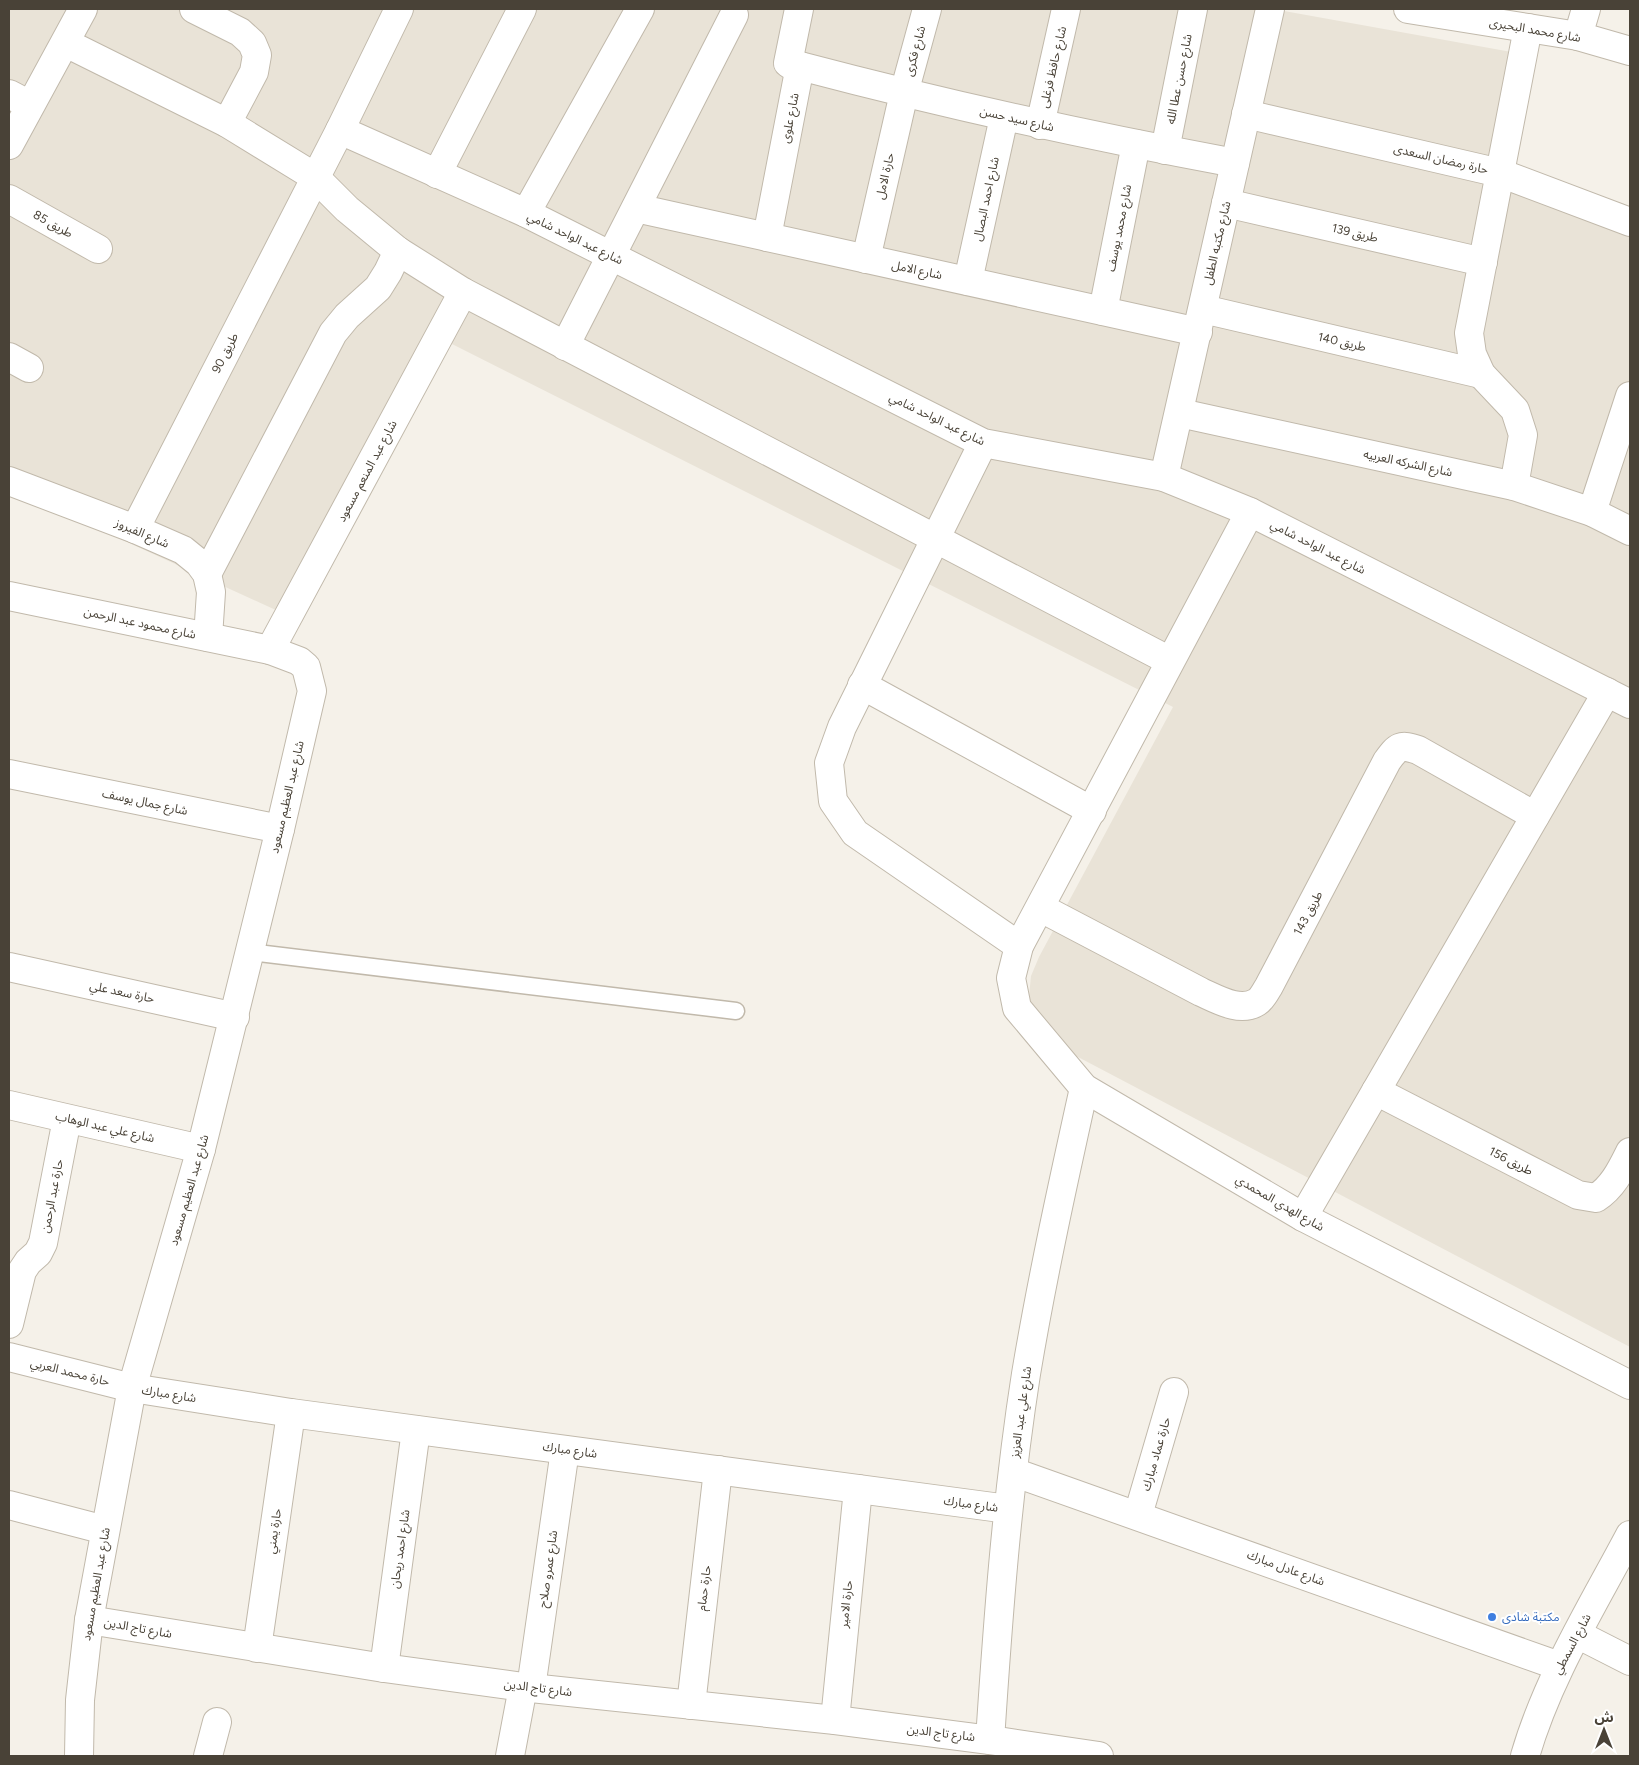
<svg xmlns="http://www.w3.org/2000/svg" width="1639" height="1765" font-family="Figtree,'Noto Sans Arabic',sans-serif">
<rect width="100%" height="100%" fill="#f5f1e9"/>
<!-- residential -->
<path fill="#e9e3d7" d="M 9,9 L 1273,9 L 1517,53 L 1487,182 L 1630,228 L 1630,1347 L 1059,1047 L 1034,1016 L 1029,996 L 1031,976 L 1039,957 L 1173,707 L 450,343 L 302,622 L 9,488 Z"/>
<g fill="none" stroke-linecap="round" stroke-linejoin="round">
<defs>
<path id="lane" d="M 250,952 L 736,1011"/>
<g id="street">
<path d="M 194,9 L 240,32 L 252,43 L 257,55 L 254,72 L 227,123"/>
<path d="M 1408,9 L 1578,36 L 1630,51"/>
<path d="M 1578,36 L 1586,9"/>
<path d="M 66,43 L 227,123 L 315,177 L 347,209 L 398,251 L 463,292 L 1170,661"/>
<path d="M 800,66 C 944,104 1089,136 1235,163"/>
<path d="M 9,94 L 30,105"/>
<path d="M 1246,114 L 1500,173 L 1630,222"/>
<path d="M 1040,125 L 1066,9"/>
<path d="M 340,130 L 526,213 L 983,443 L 1164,477 L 1250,512 L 1630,704"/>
<path d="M 9,145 L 83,9"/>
<path d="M 1165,150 L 1193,9"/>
<path d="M 437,174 L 522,9"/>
<path d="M 9,199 L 98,249"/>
<path d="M 1226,203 L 1483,262"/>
<path d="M 636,208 L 1198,332"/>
<path d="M 526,213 L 640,9"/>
<path d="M 767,237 L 800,66 L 791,65 L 788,63 L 799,9"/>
<path d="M 866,259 L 904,93 L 927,9"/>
<path d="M 968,281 L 1004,117"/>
<path d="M 1203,309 L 1481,374"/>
<path d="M 1103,311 L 1136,144"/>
<path d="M 565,346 L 734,15"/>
<path d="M 9,357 L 29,368"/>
<path d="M 1180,413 L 1514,486 L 1592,512 L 1630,531"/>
<path d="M 983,443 L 842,727 L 829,763 L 833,801 L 855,833 L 1019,946"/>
<path d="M 1164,477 L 1270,9"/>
<path d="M 9,481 L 135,529 L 183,550 L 199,563 L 207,574 L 211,592 L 208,637"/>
<path d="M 1514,486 L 1523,435 L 1515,410 L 1481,374 L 1472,354 L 1469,333 L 1528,28"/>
<path d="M 1250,512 L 1019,946 L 1011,978 L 1017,1008 L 1084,1088 L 1303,1217 L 1630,1385"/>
<path d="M 1592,512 L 1630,396"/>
<path d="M 135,529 L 340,130 L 399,9"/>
<path d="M 207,574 L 333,333 L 347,316 L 378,288 L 388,272 L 398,251"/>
<path d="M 9,596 L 270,650 L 299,661 L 306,667 L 312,691 L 280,829 L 201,1149 L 132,1388 L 89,1620 L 80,1700 L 79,1756"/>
<path d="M 270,650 L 463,292"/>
<path d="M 862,685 L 1092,811"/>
<path d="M 9,774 L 280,829"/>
<path d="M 1041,908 L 1201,992 C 1217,999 1240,1013 1257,1002 C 1262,999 1266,991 1269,986 L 1387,761 C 1398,746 1400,744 1418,750 L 1535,816"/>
<path d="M 9,967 L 235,1017"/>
<path d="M 1376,1091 L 1578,1195 L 1596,1198 C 1613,1187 1621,1170 1630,1152"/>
<path d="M 9,1105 L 201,1149"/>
<path d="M 1303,1217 L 1607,692"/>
<path d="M 9,1324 L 22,1271 L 28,1262 L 38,1253 L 43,1243 L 67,1119"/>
<path d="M 9,1357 L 132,1388 L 291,1413 L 1008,1509"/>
<path d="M 1013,1472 L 1559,1666"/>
<path d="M 9,1505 L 105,1530"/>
<path d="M 1138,1515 L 1174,1392"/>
<path d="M 89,1620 L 384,1668 L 531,1688 L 835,1720 L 990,1740 L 1099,1756"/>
<path d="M 1577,1634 L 1630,1661"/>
<path d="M 257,1648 L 291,1413"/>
<path d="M 384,1668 L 416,1430"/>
<path d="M 531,1688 L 565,1450"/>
<path d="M 691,1705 L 718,1470"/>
<path d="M 835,1720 L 858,1489"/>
<path d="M 990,1740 C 998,1618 1007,1495 1026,1374 C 1042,1278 1063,1183 1084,1088"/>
<path d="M 208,1756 L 217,1722"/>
<path d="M 510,1756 L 523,1687"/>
<path d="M 1525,1756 C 1548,1677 1592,1607 1630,1535"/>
</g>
</defs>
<!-- lane casing -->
<use href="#lane" stroke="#c1b9ab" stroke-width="19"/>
<!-- street casing -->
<use href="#street" stroke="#c1b9ab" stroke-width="30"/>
<!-- lane -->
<use href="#lane" stroke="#fff" stroke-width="16"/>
<!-- street -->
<use href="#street" stroke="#fff" stroke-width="28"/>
</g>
<!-- markers -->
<circle fill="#3f7fe0" stroke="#fff" stroke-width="2" cx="1492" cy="1617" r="5"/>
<g text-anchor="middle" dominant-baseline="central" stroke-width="4" stroke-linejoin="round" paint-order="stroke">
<!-- street labels -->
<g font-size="12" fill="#494237" stroke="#fff">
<text transform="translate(1535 30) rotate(10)">شارع محمد البحيرى</text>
<text transform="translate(915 51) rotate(-75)">شارع فكرى</text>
<text transform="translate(1053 67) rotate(-77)">شارع حافظ فرغلى</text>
<text transform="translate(1179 79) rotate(-79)">شارع حسن عطا الله</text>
<text transform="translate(790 118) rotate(-79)">شارع علوى</text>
<text transform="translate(1017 119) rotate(13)">شارع سيد حسن</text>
<text transform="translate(1441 159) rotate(13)">حارة رمضان السعدى</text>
<text transform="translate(885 176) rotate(-77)">حارة الامل</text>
<text transform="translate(986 199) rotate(-78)">شارع احمد البصال</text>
<text transform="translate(53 224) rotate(29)">طريق 85</text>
<text transform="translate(1119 228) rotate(-79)">شارع محمد يوسف</text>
<text transform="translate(1355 233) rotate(13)">طريق 139</text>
<text transform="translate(575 238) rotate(26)">شارع عبد الواحد شامي</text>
<text transform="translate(1217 243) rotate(-77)">شارع مكتبه الطفل</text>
<text transform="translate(917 270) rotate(12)">شارع الامل</text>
<text transform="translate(1342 342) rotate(13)">طريق 140</text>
<text transform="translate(225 353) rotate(-63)">طريق 90</text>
<text transform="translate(937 419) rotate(26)">شارع عبد الواحد شامي</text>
<text transform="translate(1408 463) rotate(12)">شارع الشركه العربيه</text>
<text transform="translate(367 471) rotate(-62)">شارع عبد المنعم مسعود</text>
<text transform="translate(142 533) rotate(23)">شارع الفيروز</text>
<text transform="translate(1318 547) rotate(27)">شارع عبد الواحد شامي</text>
<text transform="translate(140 623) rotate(12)">شارع محمود عبد الرحمن</text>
<text transform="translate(287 797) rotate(-77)">شارع عبد العظيم مسعود</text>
<text transform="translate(145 802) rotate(12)">شارع جمال يوسف</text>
<text transform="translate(1308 913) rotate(-62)">طريق 143</text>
<text transform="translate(122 992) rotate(12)">حارة سعد علي</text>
<text transform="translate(105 1127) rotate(13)">شارع علي عبد الوهاب</text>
<text transform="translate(1511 1161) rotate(27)">طريق 156</text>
<text transform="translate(189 1190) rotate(-74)">شارع عبد العظيم مسعود</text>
<text transform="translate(52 1196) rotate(-79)">حارة عبد الرحمن</text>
<text transform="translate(1280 1203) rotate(30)">شارع الهدي المحمدي</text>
<text transform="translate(70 1372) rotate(14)">حارة محمد العربي</text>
<text transform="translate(169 1394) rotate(9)">شارع مبارك</text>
<text transform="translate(1021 1412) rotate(-82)">شارع علي عبد العزيز</text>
<text transform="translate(570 1450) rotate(8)">شارع مبارك</text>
<text transform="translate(1156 1454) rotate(-74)">حارة عماد مبارك</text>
<text transform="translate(971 1504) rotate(8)">شارع مبارك</text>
<text transform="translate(274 1531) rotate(-82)">حارة يمني</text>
<text transform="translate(400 1549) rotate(-82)">شارع احمد ريحان</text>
<text transform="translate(1286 1568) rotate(20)">شارع عادل مبارك</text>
<text transform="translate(548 1569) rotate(-82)">شارع عمرو صلاح</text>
<text transform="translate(96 1584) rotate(-80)">شارع عبد العظيم مسعود</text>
<text transform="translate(704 1588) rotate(-83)">حارة حمام</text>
<text transform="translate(846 1604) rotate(-84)">حارة الامير</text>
<text transform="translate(138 1628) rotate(10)">شارع تاج الدين</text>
<text transform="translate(1572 1644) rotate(-62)">شارع السمطي</text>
<text transform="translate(538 1688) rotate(7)">شارع تاج الدين</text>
<text transform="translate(941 1733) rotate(7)">شارع تاج الدين</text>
</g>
<!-- shop labels -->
<g font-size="12" fill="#366cbe" stroke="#fff" text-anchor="start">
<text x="1502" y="1617">مكتبة شادى</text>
</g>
</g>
<!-- border -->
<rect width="1639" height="1765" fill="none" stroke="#494237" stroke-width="20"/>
<!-- north arrow -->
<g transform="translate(1604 1730)" stroke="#ffffff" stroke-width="4" paint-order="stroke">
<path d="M0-4L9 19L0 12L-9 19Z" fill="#494237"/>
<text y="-8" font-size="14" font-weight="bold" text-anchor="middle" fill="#494237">ش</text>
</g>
</svg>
